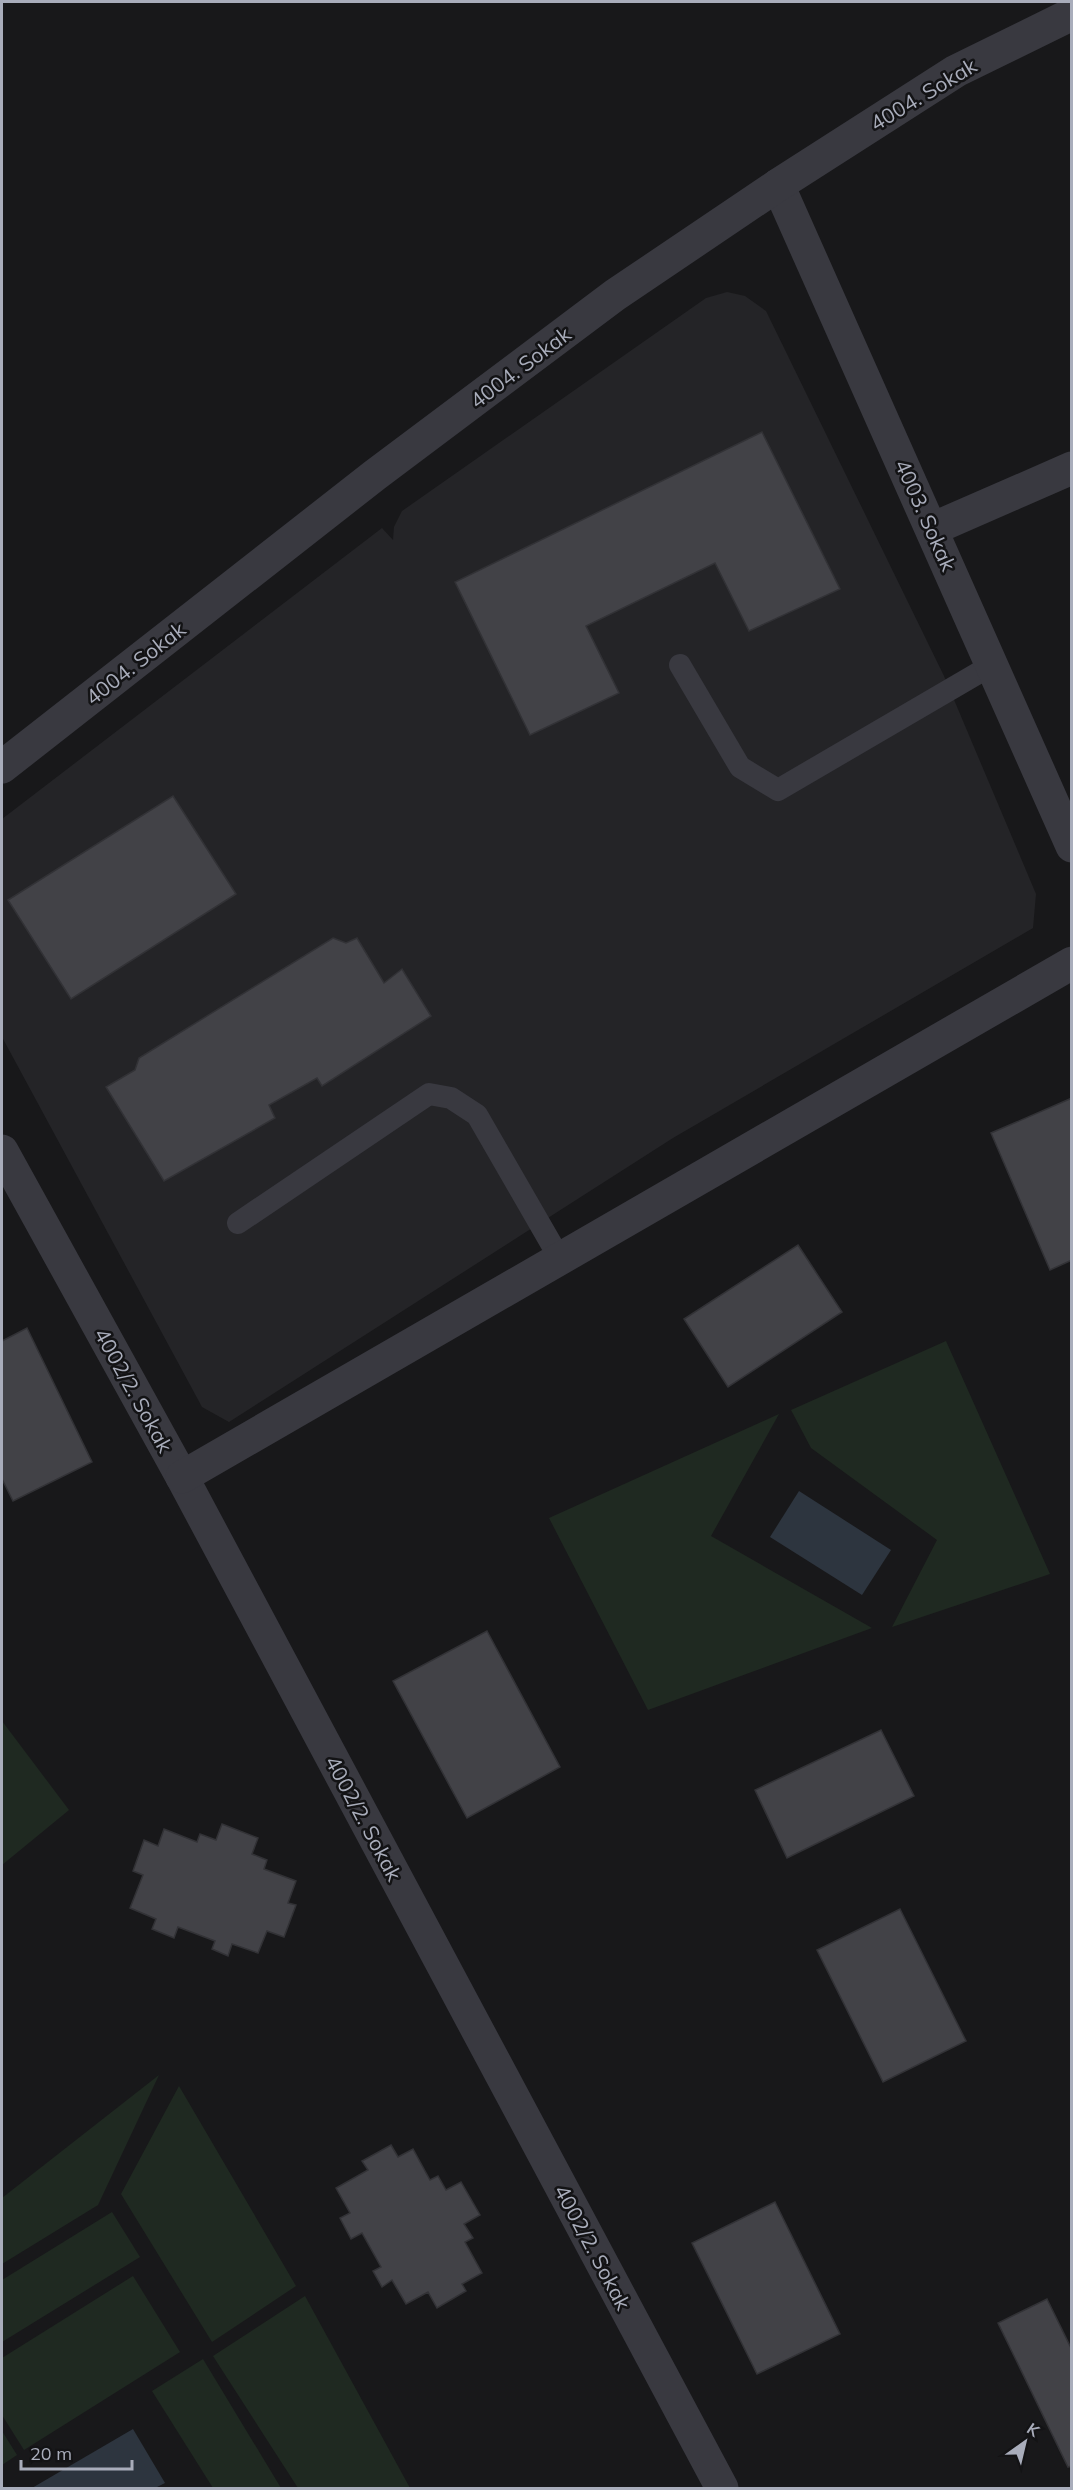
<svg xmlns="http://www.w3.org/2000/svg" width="1073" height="2490" font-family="Mulish,sans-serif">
<rect width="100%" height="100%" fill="#18181a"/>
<!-- built -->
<path fill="#242427" d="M 727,292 L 745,296 L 766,311 L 944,676 L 1036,894 L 1033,928 L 673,1138 L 229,1422 L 202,1407 L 2,1037 L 2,819 L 382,528 L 393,540 L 394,527 L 402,511 L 706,298 Z"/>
<!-- green -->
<g fill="#1f2921">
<path d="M 946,1341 L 1050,1574 L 892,1627 L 937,1540 L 811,1448 L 791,1410 Z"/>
<path d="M 779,1414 L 711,1536 L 872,1628 L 648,1710 L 549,1518 Z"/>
<path d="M 2,1721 L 69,1810 L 2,1865 Z"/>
<path d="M 159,2075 L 98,2205 L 2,2264 L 2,2198 Z"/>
<path d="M 179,2086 L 296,2286 L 212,2342 L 121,2194 Z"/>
<path d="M 112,2212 L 140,2257 L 2,2342 L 2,2280 Z"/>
<path d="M 133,2276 L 180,2352 L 24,2450 L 2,2415 L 2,2358 Z"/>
<path d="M 305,2296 L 410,2488 L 298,2488 L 213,2356 Z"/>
<path d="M 203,2359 L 281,2488 L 213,2488 L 152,2391 Z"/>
<path d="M 2,2431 L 17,2455 L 2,2465 Z"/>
</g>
<!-- water -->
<g fill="#2d353f">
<path d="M 799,1491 L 891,1550 L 862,1595 L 770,1537 Z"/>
<path d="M 133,2429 L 165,2483 L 155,2488 L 32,2488 Z"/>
</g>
<!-- building -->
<g fill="#424247" stroke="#323236" stroke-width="1.5">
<path d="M 762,432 L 840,589 L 749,631 L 715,563 L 586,626 L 619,693 L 530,735 L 455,582 Z"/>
<path d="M 173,796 L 236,894 L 71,999 L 8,900 Z"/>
<path d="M 333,938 L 346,943 L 357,938 L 384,983 L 402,969 L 431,1016 L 322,1086 L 317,1078 L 269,1105 L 275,1118 L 164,1181 L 106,1087 L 135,1070 L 139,1058 Z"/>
<path d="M 1072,1098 L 1072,1260 L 1050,1270 L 991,1133 Z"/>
<path d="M 798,1245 L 842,1312 L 728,1387 L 684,1319 Z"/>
<path d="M 27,1328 L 92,1462 L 13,1501 L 2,1479 L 2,1341 Z"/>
<path d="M 487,1631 L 560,1767 L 467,1818 L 393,1681 Z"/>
<path d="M 881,1730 L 914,1796 L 787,1858 L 755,1790 Z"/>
<path d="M 222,1824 L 258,1838 L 252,1854 L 267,1860 L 264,1869 L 296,1881 L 288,1903 L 296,1905 L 284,1937 L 267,1931 L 258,1953 L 232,1944 L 228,1956 L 212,1949 L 215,1941 L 178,1927 L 174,1938 L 152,1929 L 156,1919 L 130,1908 L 143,1875 L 133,1871 L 144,1840 L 158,1846 L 164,1829 L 197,1842 L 200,1834 L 216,1840 Z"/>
<path d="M 900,1909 L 966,2041 L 883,2082 L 817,1950 Z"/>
<path d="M 391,2145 L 398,2157 L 413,2149 L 430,2180 L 438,2176 L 446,2190 L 461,2182 L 480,2215 L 464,2224 L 473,2238 L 465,2242 L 482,2273 L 462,2284 L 466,2291 L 437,2308 L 428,2292 L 406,2304 L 392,2280 L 382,2287 L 373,2271 L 381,2267 L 362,2233 L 351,2239 L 340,2218 L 350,2213 L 336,2188 L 368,2170 L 362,2161 Z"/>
<path d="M 775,2202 L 840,2334 L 757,2374 L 692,2243 Z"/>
<path d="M 1047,2299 L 1072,2350 L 1072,2466 L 1068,2467 L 998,2323 Z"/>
</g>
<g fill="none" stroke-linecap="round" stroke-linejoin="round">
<!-- service -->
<g stroke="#393940" stroke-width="22">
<path d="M 680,665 L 740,767 L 778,790 L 992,665"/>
<path d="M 238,1223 L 429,1094 L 451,1098 L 477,1115 L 560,1259"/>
</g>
<!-- minor -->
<g stroke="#393940" stroke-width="33">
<path d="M 778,185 L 1072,846"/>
<path d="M 932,529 L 1072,468"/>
<path d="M 2,767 L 375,475 L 615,295 L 778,185 L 956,71 L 1072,14"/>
<path d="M 2,1151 L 182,1477 L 722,2488"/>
<path d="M 182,1477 L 1072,963"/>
</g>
</g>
<g text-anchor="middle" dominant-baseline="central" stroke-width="5" stroke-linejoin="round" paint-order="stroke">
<!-- street labels -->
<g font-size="21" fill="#a9adbb" stroke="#131315">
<text transform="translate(923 94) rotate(-31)">4004. Sokak</text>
<text transform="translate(520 367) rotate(-37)">4004. Sokak</text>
<text transform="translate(926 515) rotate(66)">4003. Sokak</text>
<text transform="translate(135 663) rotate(-38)">4004. Sokak</text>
<text transform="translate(134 1390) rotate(61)">4002/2. Sokak</text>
<text transform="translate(364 1818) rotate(62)">4002/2. Sokak</text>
<text transform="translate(593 2247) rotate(62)">4002/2. Sokak</text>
</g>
</g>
<!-- border -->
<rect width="1073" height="2490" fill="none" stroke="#a9adbb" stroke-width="6"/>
<!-- north arrow -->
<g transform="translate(1025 2442) rotate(34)" stroke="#131315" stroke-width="4.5" paint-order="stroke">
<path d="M0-4.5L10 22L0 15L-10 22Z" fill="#a9adbb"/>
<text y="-9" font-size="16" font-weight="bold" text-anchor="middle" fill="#a9adbb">K</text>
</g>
<!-- scale -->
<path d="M21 2460v9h111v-9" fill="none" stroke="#a9adbb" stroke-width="3"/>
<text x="30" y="2460" font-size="18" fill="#a9adbb" stroke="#131315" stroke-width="4.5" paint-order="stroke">20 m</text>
</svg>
